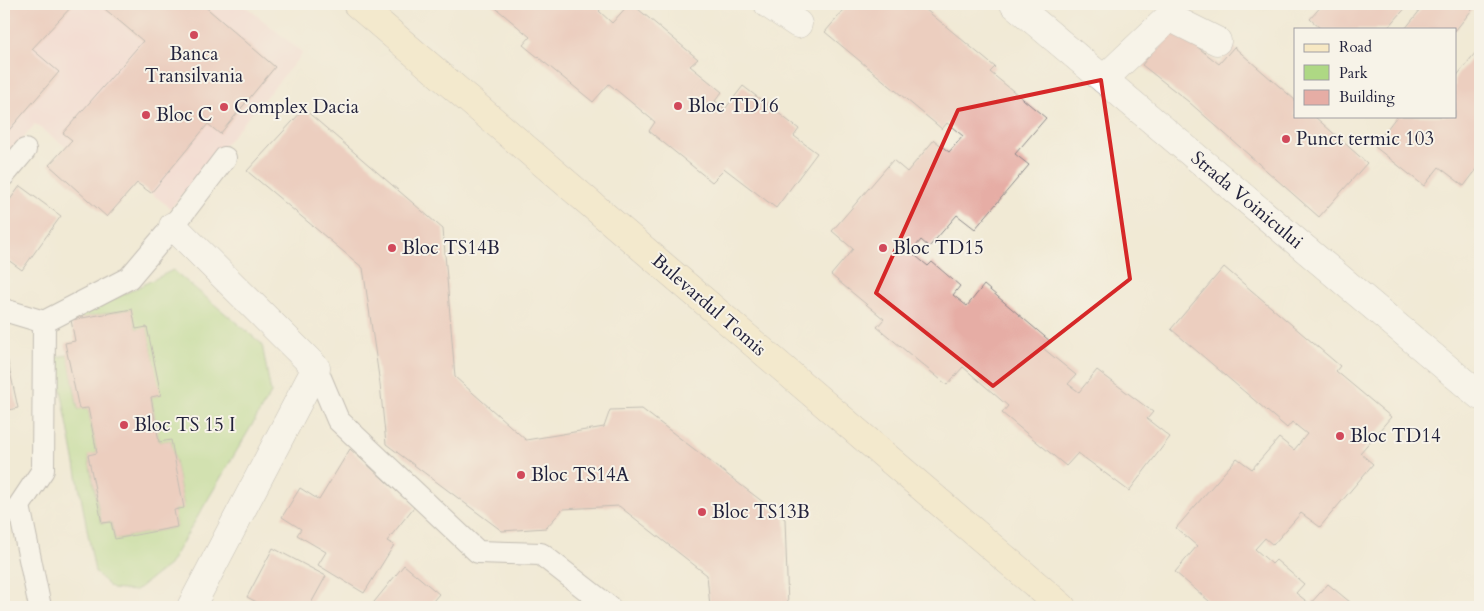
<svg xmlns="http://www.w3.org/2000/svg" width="1484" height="611" font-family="Cardo,serif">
<rect width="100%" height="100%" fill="#f7f3e8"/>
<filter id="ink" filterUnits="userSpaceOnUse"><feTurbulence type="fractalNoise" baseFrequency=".02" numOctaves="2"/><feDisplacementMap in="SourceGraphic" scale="10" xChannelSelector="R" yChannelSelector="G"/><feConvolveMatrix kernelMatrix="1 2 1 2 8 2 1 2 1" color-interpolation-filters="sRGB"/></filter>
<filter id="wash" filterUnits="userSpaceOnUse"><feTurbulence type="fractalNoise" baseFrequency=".0096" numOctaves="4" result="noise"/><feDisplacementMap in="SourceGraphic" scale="20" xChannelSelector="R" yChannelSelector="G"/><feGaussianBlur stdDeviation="1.12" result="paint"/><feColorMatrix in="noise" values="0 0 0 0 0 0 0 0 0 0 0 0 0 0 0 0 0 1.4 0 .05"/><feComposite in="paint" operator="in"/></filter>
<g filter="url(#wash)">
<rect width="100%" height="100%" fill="#f1ead5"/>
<!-- built -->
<path fill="#f7cfd0" d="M 4,4 L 243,4 L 303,53 L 171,208 L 137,183 L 153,49 L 66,147 L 35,124 L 4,162 Z"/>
<!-- green -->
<path fill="#aed884" stroke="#687d60" d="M 173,270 L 262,344 L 271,393 L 169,565 L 135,591 L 112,589 L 95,572 L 55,357 L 68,355 L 78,409 L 88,408 L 97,453 L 88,456 L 101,523 L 111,522 L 115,539 L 177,527 L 174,510 L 184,507 L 171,440 L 159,442 L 151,397 L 160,395 L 147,328 L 136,329 L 131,309 L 71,320 Z"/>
<g id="blocks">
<!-- building -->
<g fill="#e6ada5">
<path d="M 4,4 L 74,4 L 32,49 L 59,72 L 4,136 Z"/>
<path d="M 99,4 L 202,4 L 275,67 L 220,134 L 208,124 L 151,193 L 137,183 L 107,217 L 49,165 L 72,140 L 63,133 L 143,41 Z"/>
<path d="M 491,4 L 606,4 L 599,11 L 612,23 L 629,4 L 632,4 L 698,59 L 690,66 L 722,92 L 715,101 L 725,109 L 743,86 L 799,129 L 794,136 L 817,153 L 776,208 L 725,169 L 712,182 L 649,131 L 655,122 L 609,84 L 593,102 L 523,45 L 530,37 Z"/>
<path d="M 849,4 L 919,4 L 995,67 L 990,72 L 1046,118 L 1015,154 L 1029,165 L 975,229 L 957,215 L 929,247 L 921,240 L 911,252 L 928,266 L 932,262 L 960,286 L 953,295 L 967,306 L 984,285 L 1051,342 L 1044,349 L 1076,375 L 1068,384 L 1079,392 L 1097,370 L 1153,412 L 1147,419 L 1170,437 L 1129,491 L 1078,453 L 1066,466 L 1002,413 L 1008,406 L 963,367 L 947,385 L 877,327 L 884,319 L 831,275 L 853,249 L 832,231 L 893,160 L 907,172 L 934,140 L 949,152 L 963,136 L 947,123 L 942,129 L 825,32 Z"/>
<path d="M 1323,4 L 1409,4 L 1387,29 L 1321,29 L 1310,19 Z"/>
<path d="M 1425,4 L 1471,4 L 1475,6 L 1455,31 L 1455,29 L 1405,29 Z"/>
<path d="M 1172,27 L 1219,64 L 1234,47 L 1295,100 L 1295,116 L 1314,116 L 1367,163 L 1319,217 L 1189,102 L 1142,65 Z"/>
<path d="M 1480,47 L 1480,165 L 1464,186 L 1439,167 L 1424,186 L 1374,146 L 1397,116 L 1455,116 L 1455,78 Z"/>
<path d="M 304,109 L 443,229 L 455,377 L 526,440 L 604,427 L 610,410 L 642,409 L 785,519 L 788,607 L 710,607 L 707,575 L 619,506 L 563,509 L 546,528 L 502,531 L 386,444 L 380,384 L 363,268 L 247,171 Z"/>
<path d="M 20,186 L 61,216 L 22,270 L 4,257 L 4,208 Z"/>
<path d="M 1224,267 L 1340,366 L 1336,371 L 1391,417 L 1360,453 L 1373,464 L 1320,527 L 1301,513 L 1273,545 L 1265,538 L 1255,549 L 1272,564 L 1276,560 L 1304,584 L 1296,593 L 1310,604 L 1328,584 L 1356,607 L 1216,607 L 1175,572 L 1197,546 L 1176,528 L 1237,458 L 1252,469 L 1279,438 L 1294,450 L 1307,434 L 1292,422 L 1287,428 L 1171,329 Z"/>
<path d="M 132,309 L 136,329 L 147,327 L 161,395 L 151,397 L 159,442 L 171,440 L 184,508 L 174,510 L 177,527 L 115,539 L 111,522 L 102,523 L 88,455 L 97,453 L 88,408 L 79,409 L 65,343 L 75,341 L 71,320 Z"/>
<path d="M 4,344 L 18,408 L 4,411 Z"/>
<path d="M 350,449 L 414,507 L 387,541 L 394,545 L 364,593 L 318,565 L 326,552 L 297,535 L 301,529 L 282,517 L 300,488 L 319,500 Z"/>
<path d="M 273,548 L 326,576 L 309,607 L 266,607 L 247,597 Z"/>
<path d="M 404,565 L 439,594 L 428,607 L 370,607 Z"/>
</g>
</g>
</g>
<g filter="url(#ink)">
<use href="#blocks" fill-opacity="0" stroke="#8a8688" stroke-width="1"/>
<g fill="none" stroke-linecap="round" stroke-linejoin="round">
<defs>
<g id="lane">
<path d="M 4,175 L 25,150"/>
<path d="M 4,310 L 44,322"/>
<path d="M 316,368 L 338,420 L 478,552 L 541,554 L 609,607"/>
<path d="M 40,607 L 19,506 L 43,470 L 44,322 L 129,278 L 173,226 L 225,158"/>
</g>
<g id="street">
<path d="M 768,4 L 798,24"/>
<path d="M 1014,4 L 1480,396"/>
<path d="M 1104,79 L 1169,17 L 1217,41"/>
<path d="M 173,226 L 316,368 L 191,607"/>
</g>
<path id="secondary" d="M 357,4 L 1062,607"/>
</defs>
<!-- lane casing -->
<use href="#lane" stroke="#8a8688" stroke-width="24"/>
<!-- street casing -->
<use href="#street" stroke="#8a8688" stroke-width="29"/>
<!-- secondary casing -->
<use href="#secondary" stroke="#8a8688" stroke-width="29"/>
<!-- lane -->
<use href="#lane" stroke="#fff" stroke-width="22"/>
<!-- street -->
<use href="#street" stroke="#fff" stroke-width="28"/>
<!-- secondary -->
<use href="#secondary" stroke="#f7e8c3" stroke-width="28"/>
</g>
</g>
<!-- marked area -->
<path d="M0 0H1484V611H0ZM 1101,80 L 1130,279 L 993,386 L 876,293 L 958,110 Z" fill="#f1ead5" fill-opacity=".55" fill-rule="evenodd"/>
<path fill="none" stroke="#d62828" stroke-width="4" stroke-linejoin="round" d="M 1101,80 L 1130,279 L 993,386 L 876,293 L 958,110 Z"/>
<!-- markers -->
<g fill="#d1495b" stroke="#f7f3e8" stroke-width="2">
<circle cx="194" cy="35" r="5"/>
<circle cx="678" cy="106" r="5"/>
<circle cx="224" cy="107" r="5"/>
<circle cx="146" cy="115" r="5"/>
<circle cx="1286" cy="139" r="5"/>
<circle cx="392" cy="248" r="5"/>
<circle cx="883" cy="248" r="5"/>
<circle cx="124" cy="425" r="5"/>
<circle cx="1340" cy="436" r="5"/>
<circle cx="521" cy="475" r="5"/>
<circle cx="702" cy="512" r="5"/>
</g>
<g text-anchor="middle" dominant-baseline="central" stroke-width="4" stroke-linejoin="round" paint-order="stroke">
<!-- poi labels -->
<g font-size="19" fill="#22223b" stroke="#f7f3e8" text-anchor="start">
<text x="194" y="54" text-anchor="middle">Banca<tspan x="194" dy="22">Transilvania</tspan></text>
<text x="688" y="106">Bloc TD16</text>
<text x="234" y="107">Complex Dacia</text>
<text x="156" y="115">Bloc C</text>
<text x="1296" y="139">Punct termic 103</text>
<text x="402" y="248">Bloc TS14B</text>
<text x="893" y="248">Bloc TD15</text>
<text x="134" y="425">Bloc TS 15 I</text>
<text x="1350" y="436">Bloc TD14</text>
<text x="531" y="475">Bloc TS14A</text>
<text x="712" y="512">Bloc TS13B</text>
</g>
<!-- street labels -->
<g font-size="19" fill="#22223b" stroke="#f7f3e8">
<text transform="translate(1247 200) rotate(40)">Strada Voinicului</text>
<text transform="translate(709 305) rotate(41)">Bulevardul Tomis</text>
</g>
</g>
<!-- margin -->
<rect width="1484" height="611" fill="none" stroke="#f7f3e8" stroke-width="20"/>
<!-- legend -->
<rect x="1294" y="28" width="162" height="90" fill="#f7f3e8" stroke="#a29fa3"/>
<rect x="1304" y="44" width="25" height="8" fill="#f7e8c3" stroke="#a29fa3"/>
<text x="1339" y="52" font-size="15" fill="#22223b">Road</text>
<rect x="1304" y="65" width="25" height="15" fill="#aed884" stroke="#a29fa3"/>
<text x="1339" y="78" font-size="15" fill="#22223b">Park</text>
<rect x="1304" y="90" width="25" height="15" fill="#e6ada5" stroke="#a29fa3"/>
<text x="1339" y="102" font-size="15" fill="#22223b">Building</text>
</svg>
